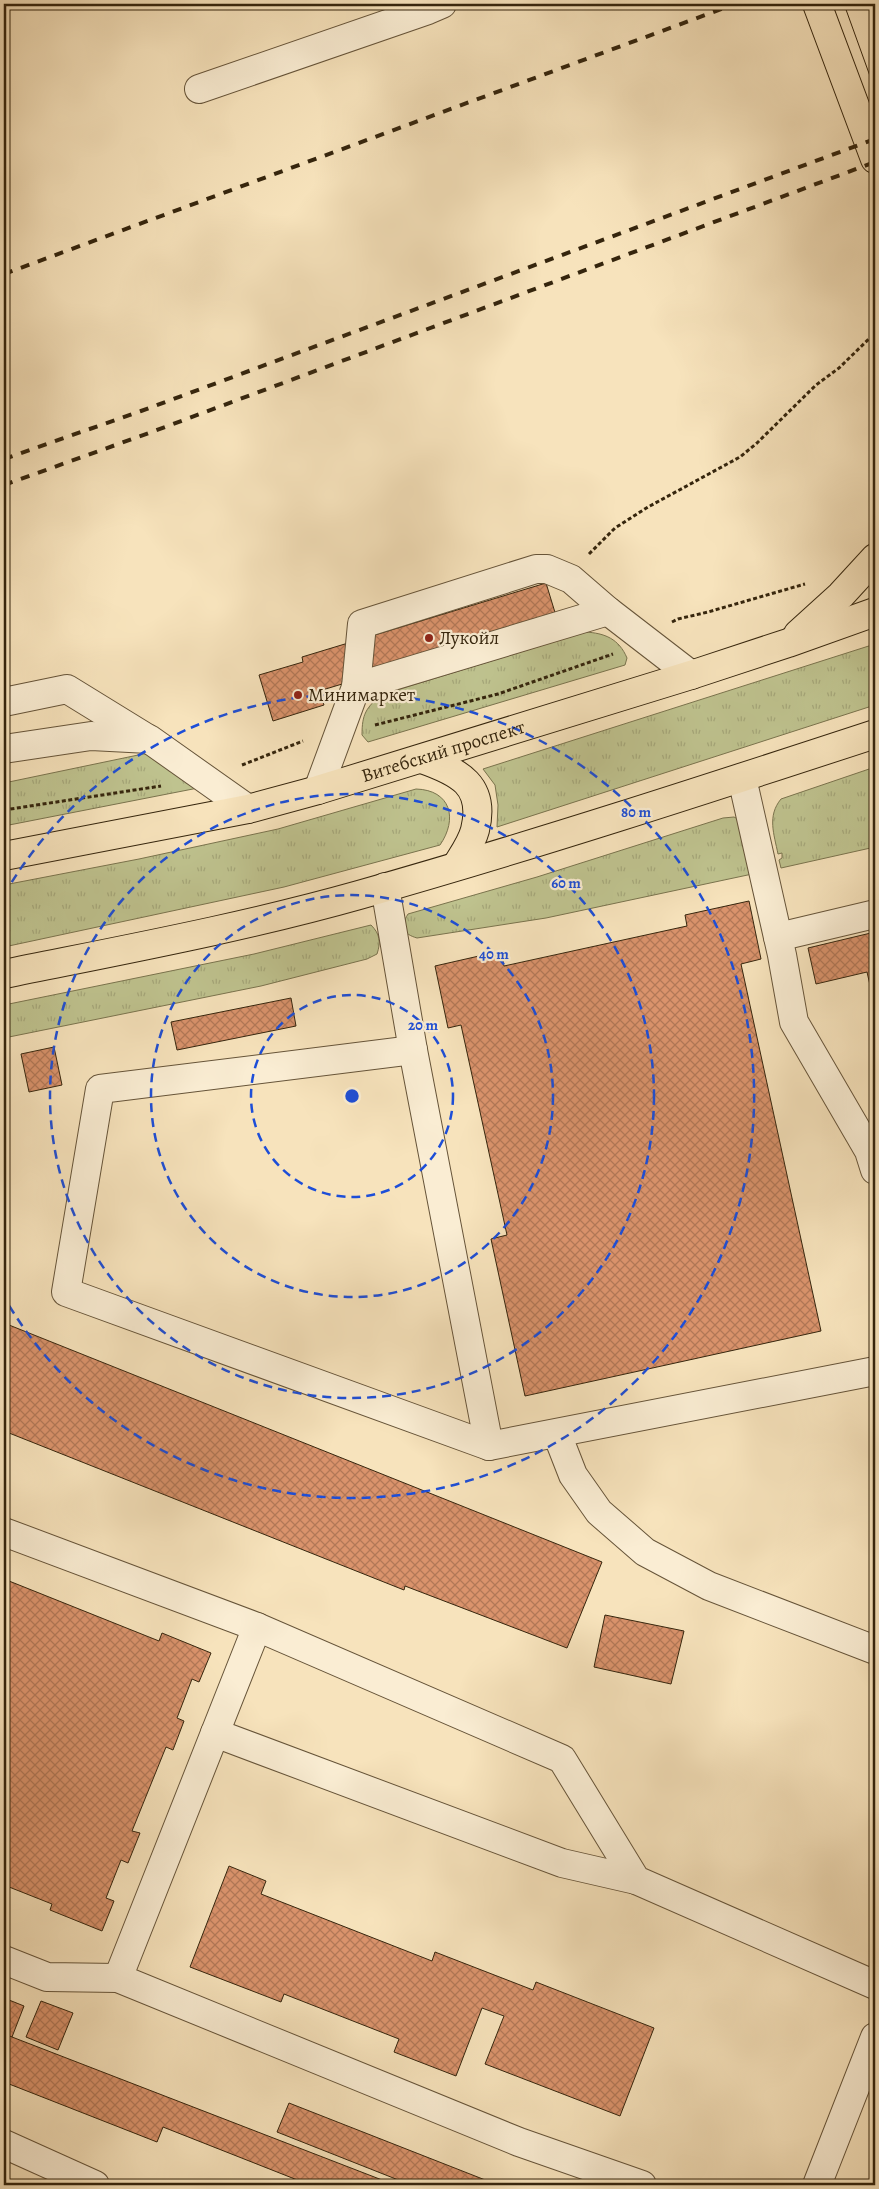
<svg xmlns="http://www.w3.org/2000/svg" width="879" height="2189" font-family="Alegreya,serif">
<defs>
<pattern id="grass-tufts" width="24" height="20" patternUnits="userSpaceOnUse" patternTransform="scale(1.25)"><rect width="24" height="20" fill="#bfc38f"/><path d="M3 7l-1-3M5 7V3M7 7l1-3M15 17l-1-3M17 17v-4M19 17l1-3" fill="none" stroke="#a5a77a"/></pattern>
<pattern id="building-cross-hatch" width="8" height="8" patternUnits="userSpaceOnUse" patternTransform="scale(1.25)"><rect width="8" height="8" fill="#da936c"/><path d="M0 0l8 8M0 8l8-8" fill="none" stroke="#b27857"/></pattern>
</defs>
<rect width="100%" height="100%" fill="#f7e3bc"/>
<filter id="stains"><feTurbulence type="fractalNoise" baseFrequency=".004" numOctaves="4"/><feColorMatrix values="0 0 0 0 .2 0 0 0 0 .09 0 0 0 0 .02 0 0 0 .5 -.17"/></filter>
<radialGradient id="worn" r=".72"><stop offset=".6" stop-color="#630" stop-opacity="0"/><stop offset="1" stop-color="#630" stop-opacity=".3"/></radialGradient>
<!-- grass -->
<g fill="url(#grass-tufts)" stroke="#7a744e">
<path d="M 585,632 C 605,633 619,639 627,658 L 625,665 L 368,742 L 362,735 C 362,714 366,708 381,695 Z"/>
<path d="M 875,644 L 875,705 L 497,827 L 498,805 L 495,785 L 483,769 Z"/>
<path d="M 143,754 L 150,754 L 198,788 L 4,826 L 4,783 Z"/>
<path d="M 875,767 L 875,847 L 781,868 L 779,860 L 782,858 L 782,853 L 778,854 C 774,834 767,816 781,799 Z"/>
<path d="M 416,789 C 451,790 458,819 440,845 L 284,887 L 4,947 L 4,885 L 139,859 L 278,829 Z"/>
<path d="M 734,817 L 742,821 L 757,873 L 546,918 L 417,938 C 403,934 400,927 408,914 L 537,877 L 723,818 Z"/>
<path d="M 371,925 C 380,934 381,942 377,954 L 367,959 L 261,986 L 4,1038 L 4,1005 L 254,954 Z"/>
</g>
<!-- building -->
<g fill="url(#building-cross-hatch)" stroke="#35250d">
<path d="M 546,583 L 557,619 L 319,691 L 324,705 L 273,721 L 259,675 L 303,662 L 302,657 Z"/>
<path d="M 4,760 L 8,779 L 4,780 Z"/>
<path d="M 749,901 L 761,959 L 741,964 L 821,1331 L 525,1396 L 491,1239 L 507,1235 L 461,1025 L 448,1028 L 435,966 L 501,951 L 504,966 L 687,926 L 685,915 Z"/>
<path d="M 875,932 L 875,1007 L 867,972 L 816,984 L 808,948 Z"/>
<path d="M 291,998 L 296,1026 L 177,1050 L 171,1022 Z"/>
<path d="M 54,1047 L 62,1085 L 29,1092 L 21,1054 Z"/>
<path d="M 4,1323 L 602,1562 L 567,1648 L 405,1586 L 404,1590 L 4,1431 Z"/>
<path d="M 4,1579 L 159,1641 L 162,1633 L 211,1653 L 199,1682 L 192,1679 L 177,1718 L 184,1721 L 173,1750 L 166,1747 L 132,1831 L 140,1833 L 128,1863 L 121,1860 L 106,1898 L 114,1901 L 102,1931 L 50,1910 L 52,1904 L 4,1885 Z"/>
<path d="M 605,1615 L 684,1631 L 671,1684 L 594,1667 Z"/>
<path d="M 229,1866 L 266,1881 L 261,1894 L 432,1961 L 435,1952 L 533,1990 L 536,1982 L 654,2028 L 620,2116 L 485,2064 L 504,2016 L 482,2008 L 456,2076 L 394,2052 L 399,2039 L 284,1994 L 281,2002 L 190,1967 Z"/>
<path d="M 4,1998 L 24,2006 L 12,2037 L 4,2034 Z"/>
<path d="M 41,2001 L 73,2013 L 58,2050 L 26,2037 Z"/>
<path d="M 4,2034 L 12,2037 L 395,2185 L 310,2185 L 163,2127 L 157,2142 L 4,2082 Z"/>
<path d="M 289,2103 L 498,2185 L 411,2185 L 277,2132 Z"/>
</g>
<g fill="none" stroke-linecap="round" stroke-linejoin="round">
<defs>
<g id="minor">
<path d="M 199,89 L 428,10 L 442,4"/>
<path d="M 356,687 L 362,624 L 536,569 L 547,569 L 571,579 L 608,611 L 691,675"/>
<path d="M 4,702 L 67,689 L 145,737"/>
<path d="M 4,749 L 91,736 L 149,739 L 248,809"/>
<path d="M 742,778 L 782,955 L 794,1022 L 869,1151 L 875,1170"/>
<path d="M 318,790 L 356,687 L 608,611"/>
<path d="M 385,887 L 413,1050 L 489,1446"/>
<path d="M 778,937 L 875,914"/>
<path d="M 413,1050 L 100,1089 L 66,1292 L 489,1446 L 875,1371"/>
<path d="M 557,1434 L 573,1475 L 599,1512 L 645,1552 L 709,1586 L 875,1650"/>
<path d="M 4,1532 L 257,1627 L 562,1759 L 636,1880 L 875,1985"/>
<path d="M 215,1733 L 562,1863 L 636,1880"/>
<path d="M 4,1960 L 47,1977 L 118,1978 L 519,2142 L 642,2185"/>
<path d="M 118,1978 L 257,1627"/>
<path d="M 4,2144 L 95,2185"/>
<path d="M 817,2185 L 875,2037"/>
</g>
<g id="major">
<path d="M 817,4 L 875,159"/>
<path d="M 798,634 L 841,595 L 875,558"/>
<path d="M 422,759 C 459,772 486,785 475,830 C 472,842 463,855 457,865"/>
<path id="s1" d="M 4,856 L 248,809 L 318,790 L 691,675 L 788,643 L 875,612"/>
<path d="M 4,974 C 122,950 242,928 359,895 C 532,846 704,790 875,734"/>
</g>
</defs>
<!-- minor casing -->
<use href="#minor" stroke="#665439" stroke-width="30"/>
<!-- major casing -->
<use href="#major" stroke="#35250d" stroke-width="30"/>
<!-- path -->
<g stroke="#35250d" stroke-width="3" stroke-dasharray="4 2.5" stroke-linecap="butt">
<path d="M 589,554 L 615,528 L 648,507 L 740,457 L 757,443 L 816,385 L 839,368 L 875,333"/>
<path d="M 672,622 L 678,619 L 708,612 L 805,584"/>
<path d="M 375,725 L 498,694 L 613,654"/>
<path d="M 242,765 L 303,741"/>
<path d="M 4,810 L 161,786"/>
</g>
<!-- minor -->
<use href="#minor" stroke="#faedd3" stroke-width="28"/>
<!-- major -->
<use href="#major" stroke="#f7e3bc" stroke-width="28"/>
<!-- tram -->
<g stroke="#35250d" stroke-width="1">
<path d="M 844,4 L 875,90"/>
<path d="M 874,4 L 875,8"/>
</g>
<!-- rail -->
<g stroke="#35250d" stroke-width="4" stroke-dasharray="9 9" stroke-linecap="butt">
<path d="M 4,274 L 735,4"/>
<path d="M 4,459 L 141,411 L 875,139"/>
<path d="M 4,485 L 149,433 L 875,162"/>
</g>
</g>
<!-- distance rings -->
<g fill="none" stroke="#1d4ed8" stroke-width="2.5" stroke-dasharray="9 6">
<circle cx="352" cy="1096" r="101"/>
<circle cx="352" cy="1096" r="201"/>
<circle cx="352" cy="1096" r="302"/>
<path d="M4 895A402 402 0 1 1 4 1297"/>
</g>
<!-- markers -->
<g fill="#8f2418" stroke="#faedd3" stroke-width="2">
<circle cx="429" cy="638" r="5"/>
<circle cx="298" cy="695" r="5"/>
</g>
<g text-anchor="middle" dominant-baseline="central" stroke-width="4.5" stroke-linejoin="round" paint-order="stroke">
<!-- poi labels -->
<g font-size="19" fill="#35250d" stroke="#faedd3" text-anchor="start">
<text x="439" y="638">Лукойл</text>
<text x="308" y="695">Минимаркет</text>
</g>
<!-- street labels -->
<g font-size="19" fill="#35250d" stroke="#faedd3">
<text stroke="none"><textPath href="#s1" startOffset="452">Витебский проспект</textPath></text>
</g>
</g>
<circle cx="352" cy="1096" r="8" fill="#1d4ed8" stroke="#faedd3" stroke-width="2.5"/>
<g font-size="15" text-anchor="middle" font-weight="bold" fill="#1d4ed8" stroke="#faedd3" stroke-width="4.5" stroke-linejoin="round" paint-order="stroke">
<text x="636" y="817">80 m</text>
<text x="566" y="888">60 m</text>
<text x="494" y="959">40 m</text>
<text x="423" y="1030">20 m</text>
</g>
<!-- margin -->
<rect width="879" height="2189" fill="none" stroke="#f7e3bc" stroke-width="20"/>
<rect x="5" y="5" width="869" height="2179" fill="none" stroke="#35250d" stroke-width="2.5"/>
<rect x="10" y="10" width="859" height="2169" fill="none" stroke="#35250d"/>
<rect width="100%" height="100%" filter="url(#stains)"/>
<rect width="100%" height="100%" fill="url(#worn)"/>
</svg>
